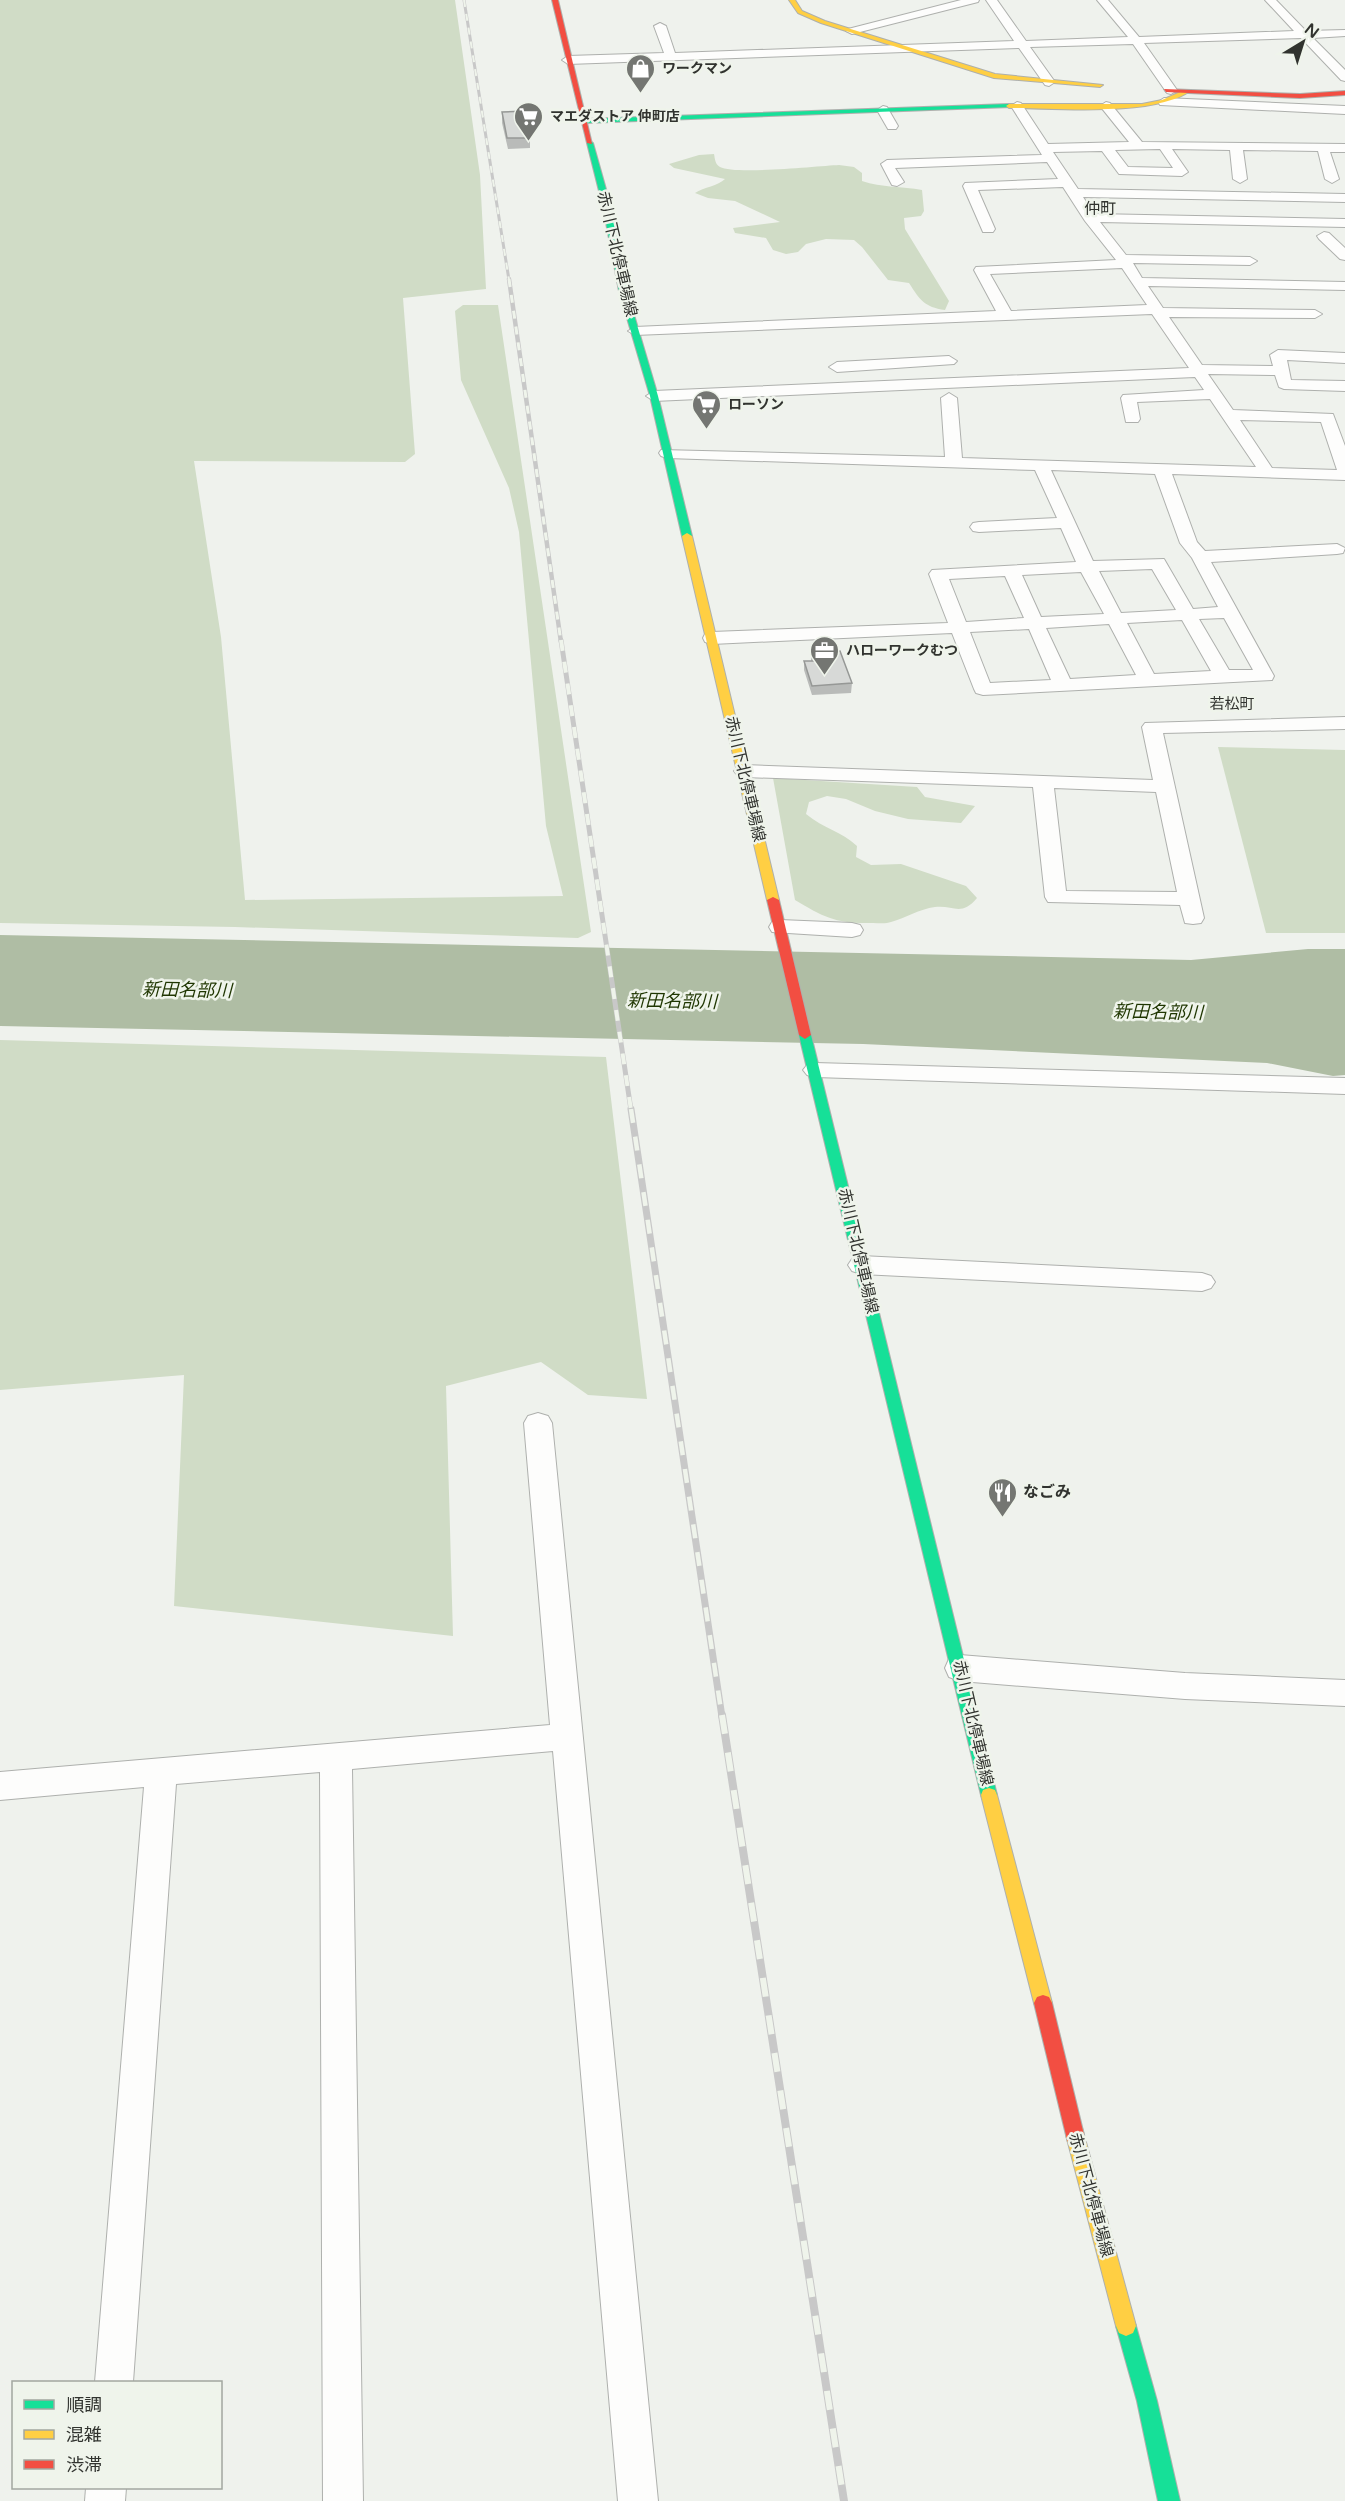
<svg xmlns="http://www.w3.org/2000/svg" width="1345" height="2501" font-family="'Varela Round','Noto Sans JP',sans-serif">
<rect width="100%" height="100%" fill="#eff2ed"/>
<!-- green -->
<g fill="#d0dcc6">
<path d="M 0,0 L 455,0 L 480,175 L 486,289 L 403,298 L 415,454 L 405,462 L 194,461 L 221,637 L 245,900 L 563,896 L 546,826 L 519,532 L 509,488 L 461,380 L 455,311 L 463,305 L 498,305 L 591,932 L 578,938 L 235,927 L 0,923 Z"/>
<path d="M 714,154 C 715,159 715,164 720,167 C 735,175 818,166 839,165 L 854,167 L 862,173 L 862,181 C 882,188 902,186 922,190 L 924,211 L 921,216 L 904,218 L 905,229 L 949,301 L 945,310 C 924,307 920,300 909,283 L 888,280 L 862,247 L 854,240 L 826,239 L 806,244 L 798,252 L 786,254 L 773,250 L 766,238 L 735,233 L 733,228 L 780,222 L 735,201 L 708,198 L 695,193 C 704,187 718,186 725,179 L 674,168 L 669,164 L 699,155 Z"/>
<path d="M 1218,747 L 1345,750 L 1345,933 L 1266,933 Z"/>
<path d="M 773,778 L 917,787 L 925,797 L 975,806 L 961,823 L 908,819 L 875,811 L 846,799 L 827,796 L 809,802 L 806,814 C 824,829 841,831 857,846 L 856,857 L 871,865 L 901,864 L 966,886 L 977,898 C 961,917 954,905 935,907 C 919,909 906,918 891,922 C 886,924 879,923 873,923 C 837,924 825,918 795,900 Z"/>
<path d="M 0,1040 L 606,1057 L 647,1399 L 588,1395 L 541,1362 L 446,1386 L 453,1636 L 174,1606 L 184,1375 L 0,1390 Z"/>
</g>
<!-- water -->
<path fill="#afbda4" d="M 0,935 L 1191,960 L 1308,949 L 1345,949 L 1345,1075 L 1333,1076 L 1267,1063 L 863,1044 L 0,1026 Z"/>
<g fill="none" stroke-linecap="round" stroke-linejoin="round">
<defs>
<g id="street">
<path d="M 961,0 L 979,0 L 978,2 L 852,34 L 846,31 L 848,29 Z"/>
<path d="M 986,0 L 997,0 L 1026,41 L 1128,37 L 1097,0 L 1108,0 L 1139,37 L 1294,31 L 1265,0 L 1276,0 L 1306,31 L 1345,30 L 1345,36 L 1313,38 L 1345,70 L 1345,81 L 1341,80 L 1301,38 L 1144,43 L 1177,90 L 1171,94 L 1167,93 L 1133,44 L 1030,47 L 1055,82 L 1049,86 L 1045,85 L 1019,48 L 568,64 L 562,60 L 568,56 L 664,53 L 654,26 L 660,23 L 666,26 L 675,53 L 1014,41 Z"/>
<path d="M 1164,98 L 1345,106 L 1345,114 L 1160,105 L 1158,102 Z"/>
<path d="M 1017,102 L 1021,103 L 1048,144 L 1129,142 L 1100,106 L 1106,102 L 1110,103 L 1142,142 L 1345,144 L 1345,152 L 1330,152 L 1339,179 L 1332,183 L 1325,179 L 1318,151 L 1243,150 L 1247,179 L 1240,183 L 1233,179 L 1230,150 L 1172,149 L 1188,172 L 1182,176 L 1119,174 L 1102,151 L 1053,152 L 1078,189 L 1345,194 L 1345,202 L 1083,197 L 1094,214 L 1345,219 L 1345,227 L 1100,222 L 1126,255 L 1250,257 L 1257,261 L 1250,265 L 1133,263 L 1142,278 L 1345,282 L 1345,290 L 1148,286 L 1163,308 L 1315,310 L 1322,314 L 1315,318 L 1169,317 L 1202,365 L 1273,366 L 1270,355 L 1278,350 L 1345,353 L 1345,363 L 1287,360 L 1291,380 L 1345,381 L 1345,391 L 1284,389 L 1279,387 L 1275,375 L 1208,374 L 1233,410 L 1333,414 L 1345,446 L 1345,480 L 1172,474 L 1197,542 L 1205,551 L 1337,544 L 1345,548 L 1343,553 L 1337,554 L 1211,562 L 1274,676 L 1272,680 L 983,695 L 976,693 L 974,689 L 952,633 L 712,644 L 705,642 L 703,638 L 705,634 L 712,632 L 948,623 L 929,574 L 932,570 L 1076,562 L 1061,528 L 979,532 L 973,531 L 970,527 L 973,523 L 979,522 L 1057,518 L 1035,470 L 667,458 L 661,456 L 659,453 L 661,450 L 945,457 L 941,398 L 949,393 L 957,398 L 962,458 L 1256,467 L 1210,399 L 1137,402 L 1140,419 L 1138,422 L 1126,422 L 1121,398 L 1123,395 L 1204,390 L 1195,377 L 654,401 L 646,396 L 654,391 L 1189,368 L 1152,314 L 635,335 L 628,331 L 635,327 L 996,311 L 974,270 L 976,267 L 1116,260 L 1085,221 L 1063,187 L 978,190 L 995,229 L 993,232 L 983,232 L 963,186 L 965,183 L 1058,179 L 1047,162 L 895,168 L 904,182 L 897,186 L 892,185 L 881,164 L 887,160 L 1042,155 L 1011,106 ZM 1160,149 L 1173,168 L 1128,167 L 1115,150 ZM 1122,268 L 1147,305 L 1011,311 L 990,274 ZM 1240,420 L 1321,422 L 1337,470 L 1272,468 ZM 1051,470 L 1155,474 L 1180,543 L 1192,558 L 1218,607 L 1193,609 L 1164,559 L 1093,561 ZM 1152,569 L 1176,610 L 1121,613 L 1099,571 ZM 1081,572 L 1104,614 L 1041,617 L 1022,575 ZM 1005,576 L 1024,618 L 966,622 L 949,579 ZM 1224,618 L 1253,670 L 1229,670 L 1199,619 ZM 1182,620 L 1211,671 L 1154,674 L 1127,623 ZM 1109,624 L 1136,675 L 1070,679 L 1046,628 ZM 1029,629 L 1051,680 L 990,683 L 970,632 Z"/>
<path d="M 883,106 L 887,107 L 898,126 L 896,129 L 888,129 L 877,110 Z"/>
<path d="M 1324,232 L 1329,233 L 1345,248 L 1345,260 L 1340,259 L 1319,239 L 1317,236 Z"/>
<path d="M 949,356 L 957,361 L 954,364 L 837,372 L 829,367 L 837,362 Z"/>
<path d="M 1345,717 L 1345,729 L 1163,733 L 1204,918 L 1201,923 L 1193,924 L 1185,923 L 1180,905 L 1048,902 L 1045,897 L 1033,787 L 744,777 L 737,775 L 734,771 L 737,767 L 744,765 L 1153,780 L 1142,727 L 1145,723 ZM 1054,788 L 1156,792 L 1177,892 L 1066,891 Z"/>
<path d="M 780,920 L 852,923 L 860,925 L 863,930 L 860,935 L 852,937 L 772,932 L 769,927 L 772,922 Z"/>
<path d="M 815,1063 L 1345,1078 L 1345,1094 L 815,1077 L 807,1075 L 803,1070 L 807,1065 Z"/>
<path d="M 861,1256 L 1202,1273 L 1211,1276 L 1215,1282 L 1211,1288 L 1202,1291 L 861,1274 L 852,1271 L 848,1265 L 852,1259 Z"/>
<path d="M 538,1413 L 548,1416 L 552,1423 L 658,2501 L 618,2501 L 553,1751 L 352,1769 L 363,2501 L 323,2501 L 320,1772 L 176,1784 L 133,2382 L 95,2382 L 144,1787 L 0,1800 L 0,1772 L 550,1725 L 524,1423 L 528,1416 Z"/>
<path d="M 960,1655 L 1185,1673 L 1345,1680 L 1345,1706 L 1185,1699 L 960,1681 L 949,1677 L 945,1668 L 949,1659 Z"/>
<path d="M 86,2488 L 126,2488 L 125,2501 L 85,2501 Z"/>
</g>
<g id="fast">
<path d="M 1009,104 L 1011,107 L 585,123 L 582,121 L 585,119 Z"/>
<path d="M 590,141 L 593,143 L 611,207 L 627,291 L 658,396 L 692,536 L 687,539 L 682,536 L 650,396 L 619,291 L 603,207 L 587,143 Z"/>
<path d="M 805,1031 L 811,1035 L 997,1795 L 995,1800 L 989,1802 L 983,1800 L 981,1795 L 799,1035 Z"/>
<path d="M 1126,2316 L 1133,2319 L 1136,2326 L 1157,2401 L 1180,2501 L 1158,2501 L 1137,2401 L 1116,2326 L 1119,2319 Z"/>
</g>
<g id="slow">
<path d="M 789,0 L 795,0 L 802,11 L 825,21 L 995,74 L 1103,85 L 1100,87 L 994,78 L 821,23 L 798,13 Z"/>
<path d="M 1185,90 L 1190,91 C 1154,117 1056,108 1009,108 L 1006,106 L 1009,104 L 1142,104 L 1162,100 Z"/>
<path d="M 687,533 L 692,536 L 779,900 L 773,903 L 767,900 L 682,536 Z"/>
<path d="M 989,1788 L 995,1790 L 997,1795 L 1052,2003 L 1049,2009 L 1043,2011 L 1037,2009 L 1034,2003 L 981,1795 L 983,1790 Z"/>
<path d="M 1075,2126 L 1082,2128 L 1084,2135 L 1136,2326 L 1133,2333 L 1126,2336 L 1119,2333 L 1116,2326 L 1066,2135 L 1068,2128 Z"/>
</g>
<g id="jam">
<path d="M 552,0 L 558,0 L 592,144 L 587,143 Z"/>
<path d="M 1164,89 L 1300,94 L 1345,91 L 1345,95 L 1300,98 L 1166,92 Z"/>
<path d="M 773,897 L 779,900 L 811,1035 L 805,1039 L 799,1035 L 767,900 Z"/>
<path d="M 1043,1995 L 1049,1997 L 1052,2003 L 1084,2135 L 1082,2142 L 1075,2144 L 1068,2142 L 1066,2135 L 1034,2003 L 1037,1997 Z"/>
</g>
</defs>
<!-- street casing -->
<use href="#street" stroke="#aeb0ad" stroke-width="2"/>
<!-- fast casing -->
<use href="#fast" stroke="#aeb0ad" stroke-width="2"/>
<!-- slow casing -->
<use href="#slow" stroke="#aeb0ad" stroke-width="2"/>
<!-- jam casing -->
<use href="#jam" stroke="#aeb0ad" stroke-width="2"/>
<!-- street -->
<use href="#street" fill="#fdfdfc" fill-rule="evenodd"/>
<!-- fast -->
<use href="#fast" fill="#16e098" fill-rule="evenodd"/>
<!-- slow -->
<use href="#slow" fill="#ffcf43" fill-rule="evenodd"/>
<!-- jam -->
<use href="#jam" fill="#f24e42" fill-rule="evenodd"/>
<defs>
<path id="rail-far4" d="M 464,0 L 509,280"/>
<path id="rail-far3" d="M 509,279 L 561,642"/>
<path id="rail-far2" d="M 561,640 L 631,1110"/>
<path id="rail-far1" d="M 631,1109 L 722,1717"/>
<path id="rail" d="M 722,1715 L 844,2501"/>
</defs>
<!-- rail-far4 casing -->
<use href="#rail-far4" stroke="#c8c8c8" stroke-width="3"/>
<!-- rail-far3 casing -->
<use href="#rail-far3" stroke="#c8c8c8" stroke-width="4.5"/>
<!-- rail-far2 casing -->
<use href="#rail-far2" stroke="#c8c8c8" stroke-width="5"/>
<!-- rail-far1 casing -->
<use href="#rail-far1" stroke="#c8c8c8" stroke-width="7"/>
<!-- rail casing -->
<use href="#rail" stroke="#c8c8c8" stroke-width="8"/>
<!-- rail-far4 -->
<use href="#rail-far4" stroke="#eff4eb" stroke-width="2" stroke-dasharray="7" stroke-linecap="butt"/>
<!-- rail-far3 -->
<use href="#rail-far3" stroke="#eff4eb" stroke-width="3" stroke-dasharray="8" stroke-linecap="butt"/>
<!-- rail-far2 -->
<use href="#rail-far2" stroke="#eff4eb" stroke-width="4" stroke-dasharray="11" stroke-linecap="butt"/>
<!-- rail-far1 -->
<use href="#rail-far1" stroke="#eff4eb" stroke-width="4.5" stroke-dasharray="14" stroke-linecap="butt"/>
<!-- rail -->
<use href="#rail" stroke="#eff4eb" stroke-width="6" stroke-dasharray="19" stroke-linecap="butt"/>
</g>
<!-- wall -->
<g fill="#b9bbb9">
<path d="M 502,112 L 530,138 L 530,148 L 508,149 L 502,123 Z"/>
<path d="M 811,652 L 852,683 L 851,693 L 812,695 L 804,670 L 804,661 L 811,661 Z"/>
</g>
<!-- building -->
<g fill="#d7d9d7" stroke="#969896" stroke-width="1.5">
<path d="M 525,111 L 530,138 L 507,138 L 502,112 Z"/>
<path d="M 840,651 L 852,683 L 812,686 L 804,661 L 814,661 L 811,652 Z"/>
</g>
<!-- icons -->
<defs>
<symbol id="shop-pin" viewBox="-11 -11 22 30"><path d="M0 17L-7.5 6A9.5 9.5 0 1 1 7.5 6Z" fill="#747672" stroke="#eff4eb"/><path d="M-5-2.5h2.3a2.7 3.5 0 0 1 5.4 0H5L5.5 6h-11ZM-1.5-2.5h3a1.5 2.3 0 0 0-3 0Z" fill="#fff"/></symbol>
<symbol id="supermarket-pin" viewBox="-11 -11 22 30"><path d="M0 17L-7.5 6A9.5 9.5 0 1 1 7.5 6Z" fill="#747672" stroke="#eff4eb"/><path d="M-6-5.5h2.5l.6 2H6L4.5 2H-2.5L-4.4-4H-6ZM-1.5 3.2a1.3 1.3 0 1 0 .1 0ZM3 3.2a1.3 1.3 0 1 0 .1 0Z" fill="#fff"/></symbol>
<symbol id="office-pin" viewBox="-11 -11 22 30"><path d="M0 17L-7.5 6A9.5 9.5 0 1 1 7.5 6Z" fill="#747672" stroke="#eff4eb"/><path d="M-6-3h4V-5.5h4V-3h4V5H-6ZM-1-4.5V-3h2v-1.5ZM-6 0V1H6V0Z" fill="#fff"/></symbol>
<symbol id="restaurant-pin" viewBox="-11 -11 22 30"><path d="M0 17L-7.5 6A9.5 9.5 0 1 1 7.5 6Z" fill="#747672" stroke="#eff4eb"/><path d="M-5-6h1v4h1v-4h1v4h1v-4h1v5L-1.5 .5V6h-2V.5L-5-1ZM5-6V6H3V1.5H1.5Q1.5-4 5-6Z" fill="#fff"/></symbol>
</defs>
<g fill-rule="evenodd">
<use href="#shop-pin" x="624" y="52" width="33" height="45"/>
<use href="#supermarket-pin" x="512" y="100" width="33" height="45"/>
<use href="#supermarket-pin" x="690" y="388" width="33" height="45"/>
<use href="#office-pin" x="808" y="634" width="33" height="45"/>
<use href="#restaurant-pin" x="986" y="1476" width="33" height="45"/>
</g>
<g text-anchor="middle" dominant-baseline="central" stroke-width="5" stroke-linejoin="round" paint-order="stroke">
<!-- far-poi labels -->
<g font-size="14" font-weight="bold" fill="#31332f" stroke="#eff4eb" text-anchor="start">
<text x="662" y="68">ワークマン</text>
<text x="550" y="116">マエダストア 仲町店</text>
<text x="728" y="404">ローソン</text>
<text x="846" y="650">ハローワークむつ</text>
</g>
<!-- far-neighbourhood labels -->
<g font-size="15" fill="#31332f" stroke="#eff4eb">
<text x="1232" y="704">若松町</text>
</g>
<!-- far-quarter labels -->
<g font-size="16" fill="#31332f" stroke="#eff4eb">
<text x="1100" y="209">仲町</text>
</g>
<!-- street labels -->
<g font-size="16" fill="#31332f" stroke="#eff4eb">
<text transform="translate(617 254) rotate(77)">赤川下北停車場線</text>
<text transform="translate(745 779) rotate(77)">赤川下北停車場線</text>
<text transform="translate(858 1251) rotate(77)">赤川下北停車場線</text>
<text transform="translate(973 1723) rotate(77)">赤川下北停車場線</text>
<text transform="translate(1091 2195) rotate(75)">赤川下北停車場線</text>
</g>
<!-- poi labels -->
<g font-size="16" font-weight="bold" fill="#31332f" stroke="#eff4eb" text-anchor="start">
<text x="1023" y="1492">なごみ</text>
</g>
<!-- water labels -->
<g font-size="18" font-style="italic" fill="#1f3601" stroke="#eff4eb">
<text transform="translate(187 990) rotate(1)">新田名部川</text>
<text transform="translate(672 1001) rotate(1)">新田名部川</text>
<text transform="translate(1158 1012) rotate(1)">新田名部川</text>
</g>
</g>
<!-- legend -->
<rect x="12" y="2381" width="210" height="108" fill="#eff4eb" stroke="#a3a7a0" stroke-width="1.5"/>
<rect x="24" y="2400" width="30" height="9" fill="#16e098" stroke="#a3a7a0" stroke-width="1.5"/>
<text x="66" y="2411" font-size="18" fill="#31332f">順調</text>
<rect x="24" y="2430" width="30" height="9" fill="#ffcf43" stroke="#a3a7a0" stroke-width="1.5"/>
<text x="66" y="2441" font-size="18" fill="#31332f">混雑</text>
<rect x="24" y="2460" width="30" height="9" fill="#f24e42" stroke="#a3a7a0" stroke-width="1.5"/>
<text x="66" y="2471" font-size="18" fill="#31332f">渋滞</text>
<!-- north arrow -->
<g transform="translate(1303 42) rotate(38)" stroke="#eff4eb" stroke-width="4.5" paint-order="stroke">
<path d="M0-4.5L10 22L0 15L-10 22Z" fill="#31332f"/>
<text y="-9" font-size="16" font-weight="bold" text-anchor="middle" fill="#31332f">N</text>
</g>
</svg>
